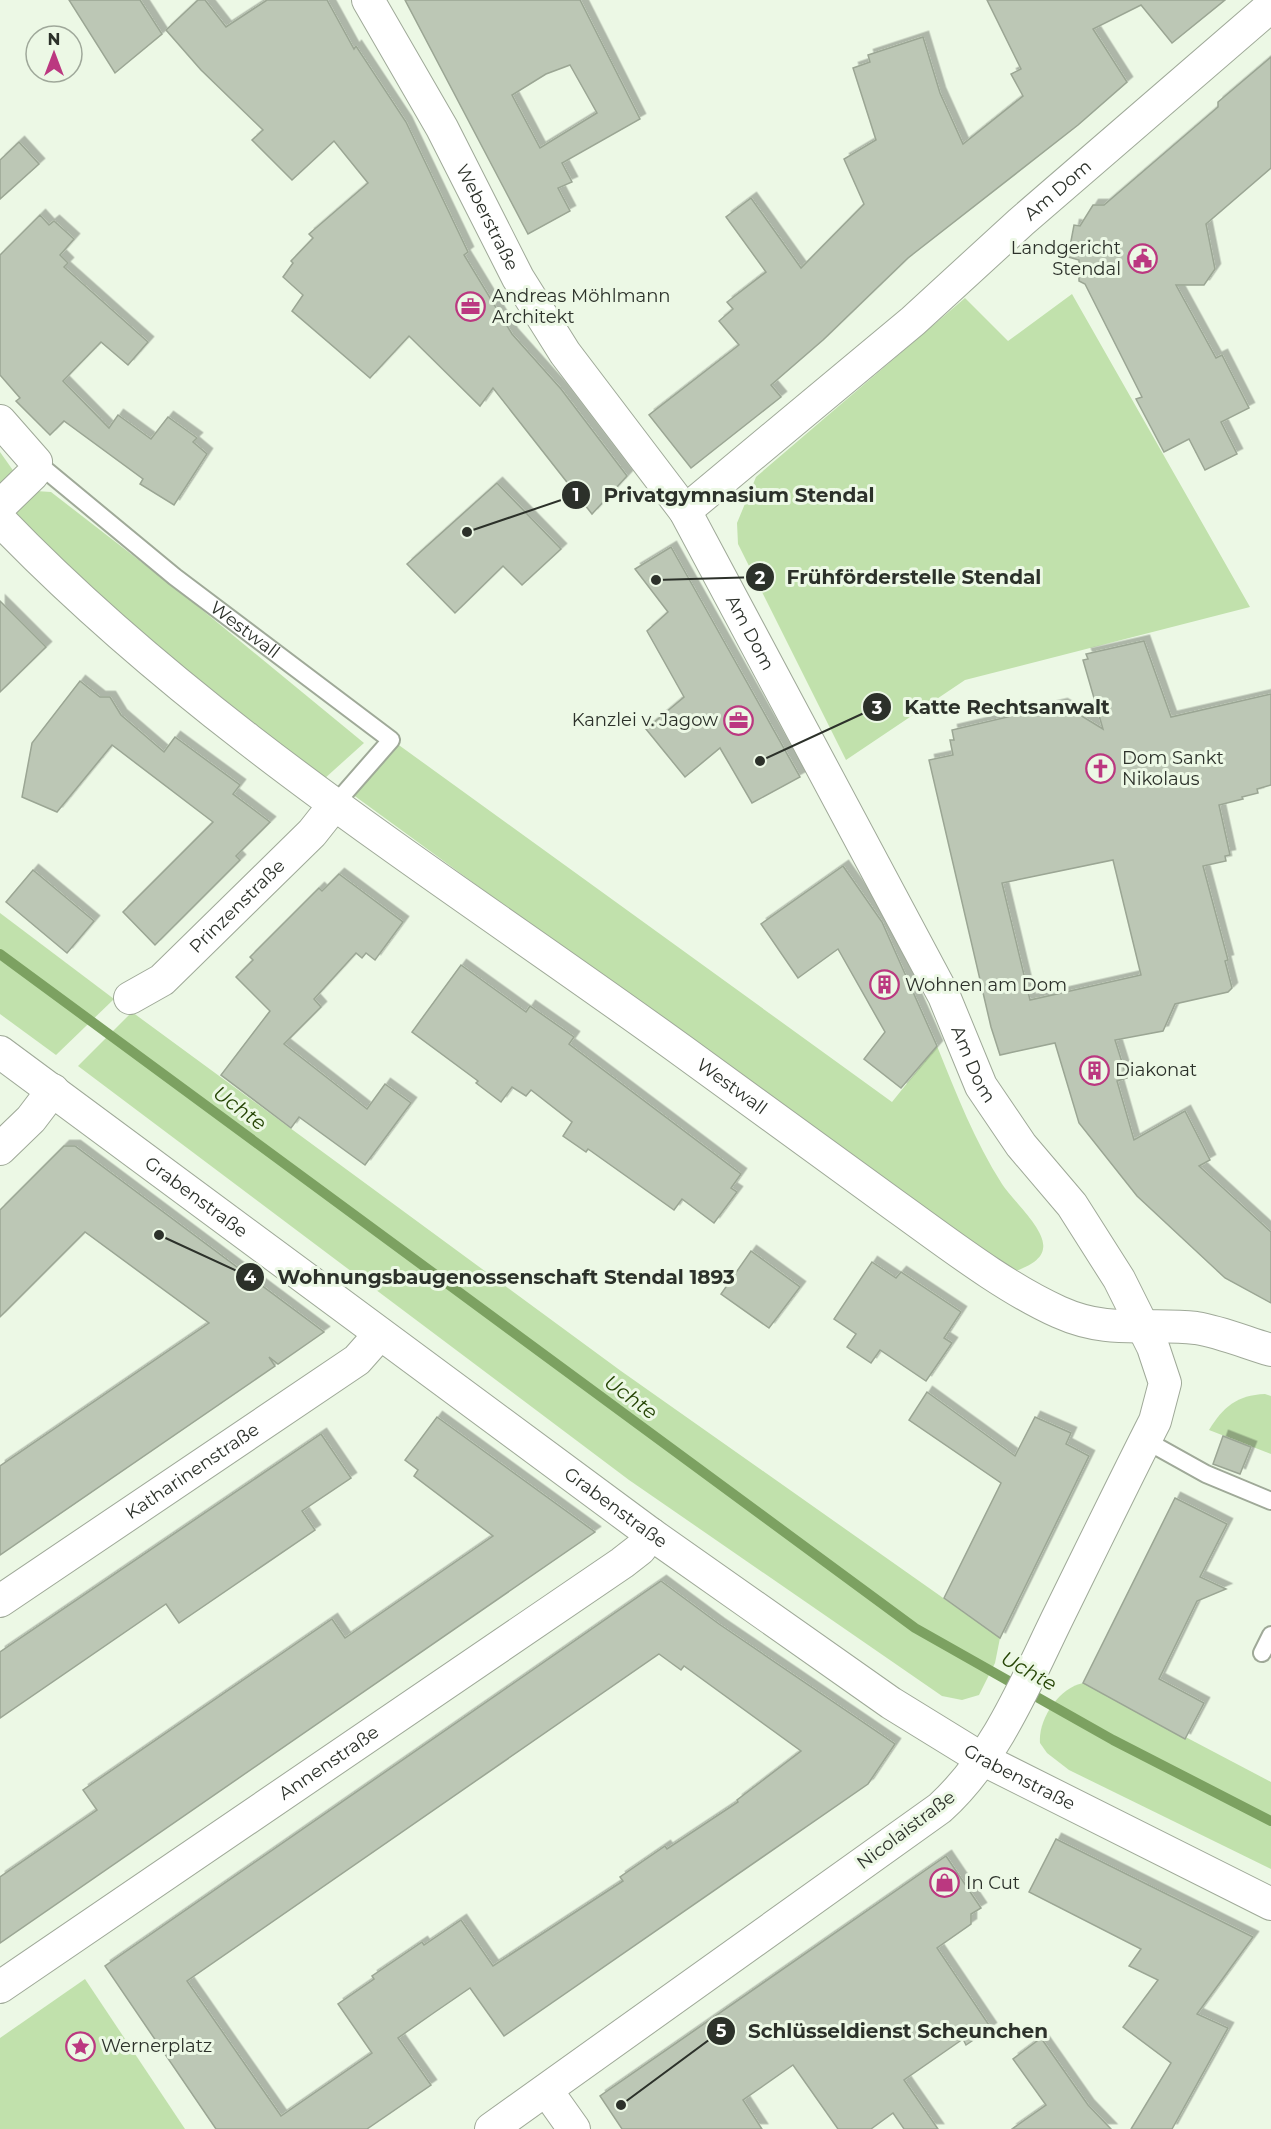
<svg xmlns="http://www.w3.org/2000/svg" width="1271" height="2129" font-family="Montserrat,sans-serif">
<defs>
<filter id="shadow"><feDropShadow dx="5.5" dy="-5.5" stdDeviation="0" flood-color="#0004"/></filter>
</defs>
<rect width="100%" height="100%" fill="#ecf8e5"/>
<!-- green -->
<g fill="#c1e1ac">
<path d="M 1072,294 L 1250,607 L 965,680 L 846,760 L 738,544 L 737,523 L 756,477 L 965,298 L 1008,341 Z"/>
<path d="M 0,452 L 17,476 L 0,490 Z"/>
<path d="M 36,491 L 51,492 L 184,595 L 364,743 L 324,779 L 117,614 L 14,517 L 26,497 Z"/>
<path d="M 396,743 L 892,1102 L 937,1046 C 956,1093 975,1142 1002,1184 C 1012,1200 1047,1230 1043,1249 C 1041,1261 1026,1267 1016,1271 L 917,1207 L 352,794 Z"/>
<path d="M 0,913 L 114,999 L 56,1055 L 0,1014 Z"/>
<path d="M 132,1012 L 621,1371 L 1000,1638 L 995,1663 L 979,1695 L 962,1700 L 942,1696 L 629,1480 L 78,1066 Z"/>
<path d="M 1265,1394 L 1271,1396 L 1271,1454 L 1209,1430 C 1223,1407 1237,1395 1265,1394 Z"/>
<path d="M 1083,1683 L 1271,1782 L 1271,1869 L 1069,1770 L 1047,1753 L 1040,1743 C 1038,1719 1059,1688 1083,1683 Z"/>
<path d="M 85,1979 L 185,2129 L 0,2129 L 0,2038 Z"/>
</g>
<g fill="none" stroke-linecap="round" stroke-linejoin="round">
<!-- stream -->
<path stroke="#7ca161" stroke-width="10" d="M 0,954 L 915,1628 L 1113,1740 L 1271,1821"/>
</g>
<!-- building -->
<g fill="#bcc7b5" stroke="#9ba694" stroke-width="1.5" fill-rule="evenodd" filter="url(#shadow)">
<path d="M 69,0 L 140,0 L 162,34 L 115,73 Z"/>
<path d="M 198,0 L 205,0 L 226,27 L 267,0 L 327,0 L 354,49 L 356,46 L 406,122 L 468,252 L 464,255 L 512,334 L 561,389 L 627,476 L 592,514 L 493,388 L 480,406 L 409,336 L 370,378 L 292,311 L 303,295 L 283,277 L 293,263 L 291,261 L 313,238 L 309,234 L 368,183 L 334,141 L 292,180 L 252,140 L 263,130 L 201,70 L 166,30 Z"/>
<path d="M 405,0 L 580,0 L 640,119 L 562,163 L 572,182 L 558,188 L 570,211 L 528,234 ZM 570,65 L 597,113 L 540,148 L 512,95 L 546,74 Z"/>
<path d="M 987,0 L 1225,0 L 1172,43 L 1141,5 L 1093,29 L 1127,82 L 1078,125 L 908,258 L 823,340 L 771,385 L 781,397 L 691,468 L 649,415 L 739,345 L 719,321 L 733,309 L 727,302 L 766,272 L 726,217 L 751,198 L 801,268 L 864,204 L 844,159 L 876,140 L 853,68 L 870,62 L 868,55 L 923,37 L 940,93 L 963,144 L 1023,96 L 1011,74 L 1021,69 Z"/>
<path d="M 1271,57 L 1271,168 L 1206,224 L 1215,269 L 1204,285 L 1176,285 L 1216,358 L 1222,355 L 1249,408 L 1221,422 L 1237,454 L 1205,470 L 1189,439 L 1164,452 L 1136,399 L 1142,397 L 1085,284 L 1079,281 L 1079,260 L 1068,257 L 1074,225 L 1080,226 L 1093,205 L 1104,205 L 1218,107 L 1218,102 Z"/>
<path d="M 19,142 L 39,164 L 0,199 L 0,160 Z"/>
<path d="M 40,215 L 49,225 L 54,221 L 74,239 L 60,255 L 68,263 L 64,267 L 148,342 L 128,365 L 101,342 L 63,381 L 109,428 L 118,415 L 151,439 L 168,417 L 197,438 L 193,442 L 207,454 L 174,505 L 140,484 L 143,479 L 64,421 L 50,435 L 16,401 L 20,398 L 0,375 L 0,255 Z"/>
<path d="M 497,483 L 561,549 L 522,585 L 503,566 L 455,613 L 407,564 Z"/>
<path d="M 671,547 L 800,777 L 752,803 L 720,748 L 685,777 L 646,729 L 684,697 L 647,631 L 668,612 L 635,569 Z"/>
<path d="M 0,601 L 46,647 L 0,692 Z"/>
<path d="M 1144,641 L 1171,717 L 1271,694 L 1271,785 L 1257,789 L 1258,793 L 1242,797 L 1243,799 L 1219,805 L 1230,855 L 1225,856 L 1226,861 L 1203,866 L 1228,960 L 1225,961 L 1232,988 L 1228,992 L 1175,1004 L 1163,1031 L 1115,1040 L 1127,1078 L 1117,1081 L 1134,1140 L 1185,1111 L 1210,1160 L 1199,1166 L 1271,1232 L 1271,1303 L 1225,1278 L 1137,1196 L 1079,1123 L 1055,1043 L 1000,1055 L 991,1027 L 929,760 L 953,755 L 950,740 L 954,740 L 952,730 L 1062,704 L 1103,729 L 1083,660 L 1088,659 L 1086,654 ZM 1113,860 L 1141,975 L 1030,1000 L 1002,883 Z"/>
<path d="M 80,681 L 100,697 L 110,697 L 121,715 L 164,752 L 175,737 L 240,785 L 233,794 L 270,822 L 236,856 L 240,860 L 155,945 L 123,912 L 213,822 L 112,745 L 57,812 L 22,797 L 32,743 Z"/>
<path d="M 843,866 L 882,922 L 937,1046 L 901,1088 L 864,1059 L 885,1032 L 838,949 L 798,978 L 761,924 Z"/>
<path d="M 33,870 L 94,921 L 67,953 L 6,902 Z"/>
<path d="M 339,874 L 403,922 L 375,960 L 366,953 L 362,958 L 356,953 L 314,999 L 321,1007 L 284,1044 L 367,1109 L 385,1084 L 411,1103 L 365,1165 L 299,1117 L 291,1128 L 221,1075 L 270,1011 L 236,977 L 253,960 L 250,957 L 319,888 L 322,891 Z"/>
<path d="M 461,965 L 526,1012 L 530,1006 L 574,1037 L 569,1044 L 741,1174 L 731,1188 L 737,1192 L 714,1223 L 682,1199 L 674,1210 L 588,1149 L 586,1152 L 563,1136 L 572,1122 L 531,1090 L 526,1096 L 512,1087 L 501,1102 L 476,1083 L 478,1081 L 412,1032 Z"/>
<path d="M 64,1146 L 75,1146 L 324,1332 L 278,1364 L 269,1357 L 275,1366 L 0,1555 L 0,1466 L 209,1323 L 85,1232 L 0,1317 L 0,1210 Z"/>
<path d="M 751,1251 L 800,1287 L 769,1328 L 721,1294 Z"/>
<path d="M 872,1262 L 896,1278 L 901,1272 L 961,1312 L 944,1338 L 952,1343 L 926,1381 L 880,1350 L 871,1363 L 847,1347 L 856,1334 L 834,1319 Z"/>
<path d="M 927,1392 L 1015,1456 L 1035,1417 L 1071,1433 L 1066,1444 L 1089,1456 L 1000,1638 L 944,1598 L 1001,1483 L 909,1420 Z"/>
<path d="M 437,1417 L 595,1532 L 0,1943 L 0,1877 L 97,1810 L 83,1790 L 332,1619 L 345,1638 L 493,1536 L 414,1476 L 418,1470 L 405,1460 Z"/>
<path d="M 321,1434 L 351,1478 L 302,1511 L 315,1530 L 179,1623 L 166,1604 L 0,1718 L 0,1652 Z"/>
<path d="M 1223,1436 L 1251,1447 L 1240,1474 L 1213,1464 Z"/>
<path d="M 1175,1498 L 1227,1524 L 1200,1577 L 1226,1589 L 1197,1601 L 1159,1679 L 1204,1703 L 1185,1739 L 1083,1683 Z"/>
<path d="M 661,1581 L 719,1624 L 895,1744 L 868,1784 L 504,2036 L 470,1988 L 435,2012 L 398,2038 L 431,2085 L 367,2129 L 216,2129 L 105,1966 ZM 659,1654 L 681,1670 L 684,1666 L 801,1751 L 737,1800 L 738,1802 L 667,1849 L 665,1846 L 620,1877 L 623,1881 L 493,1966 L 461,1920 L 424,1945 L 422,1942 L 372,1976 L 374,1979 L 338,2004 L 372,2053 L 281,2116 L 187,1981 Z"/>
<path d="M 1056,1839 L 1253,1937 L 1197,2014 L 1228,2028 L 1172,2129 L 1131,2129 L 1171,2063 L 1123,2027 L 1158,1980 L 1129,1966 L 1141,1949 L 1029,1892 Z"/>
<path d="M 946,1856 L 981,1908 L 971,1914 L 971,1924 L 937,1948 L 991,2028 L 966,2045 L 963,2039 L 904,2080 L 938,2129 L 904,2129 L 893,2113 L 871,2129 L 838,2129 L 793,2065 L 743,2100 L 762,2129 L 622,2129 L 600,2096 Z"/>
<path d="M 1041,2038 L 1088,2105 L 1111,2129 L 1012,2129 L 1046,2105 L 1013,2059 Z"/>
</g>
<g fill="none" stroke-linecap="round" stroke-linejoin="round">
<defs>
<g id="service">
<path id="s1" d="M 36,462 L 175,577 L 391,740 L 335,804"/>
<path d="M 1145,1440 L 1206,1474 L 1271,1501"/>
<path d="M 1262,1653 L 1271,1635"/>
</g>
<g id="minor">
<path id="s2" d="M 368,0 L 442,128 L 518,278 L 565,353 L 685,511 L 944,996 L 981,1086 L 1021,1145 L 1072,1205 L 1119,1279 L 1153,1347 L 1165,1383 L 1155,1421 C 1121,1488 1088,1556 1055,1623 C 1024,1687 994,1759 940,1808 L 491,2129"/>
<path d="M 0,421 L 36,462 L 33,474 L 0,506"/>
<path id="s3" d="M 685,511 L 913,321 L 1021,222 L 1271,6"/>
<path id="s4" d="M 0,520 C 201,729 450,882 684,1052 C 755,1103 826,1155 897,1207 C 946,1242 1005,1288 1059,1312 C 1110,1335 1146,1322 1196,1328 C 1221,1332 1247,1343 1271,1350"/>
<path id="s5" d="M 130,998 L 162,980 L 312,833 L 335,804"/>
<path id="s6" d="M 0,1052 L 651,1534 L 891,1703 L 982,1759 L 1271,1904"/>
<path d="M 0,1149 L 31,1119 L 53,1090"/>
<path id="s7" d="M 0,1601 L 357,1360 L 380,1334"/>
<path id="s8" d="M 0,1987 L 622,1563 L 640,1549 L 651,1534"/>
<path d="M 547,2091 L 574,2129"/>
</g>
</defs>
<!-- service casing -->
<use href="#service" stroke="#9fa998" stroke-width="20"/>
<!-- minor casing -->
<use href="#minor" stroke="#9fa998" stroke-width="34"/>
<!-- service -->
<use href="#service" stroke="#fff" stroke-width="16"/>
<!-- minor -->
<use href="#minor" stroke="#fff" stroke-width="32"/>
</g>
<!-- icons -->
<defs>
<symbol id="civic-ring" viewBox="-11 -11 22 22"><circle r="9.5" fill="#ecf8e5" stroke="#bb3880" stroke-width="1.5"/><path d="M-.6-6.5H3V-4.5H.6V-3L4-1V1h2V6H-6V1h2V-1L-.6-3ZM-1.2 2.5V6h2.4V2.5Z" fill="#bb3880"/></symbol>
<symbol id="office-ring" viewBox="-11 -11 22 22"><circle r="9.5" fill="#ecf8e5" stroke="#bb3880" stroke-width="1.5"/><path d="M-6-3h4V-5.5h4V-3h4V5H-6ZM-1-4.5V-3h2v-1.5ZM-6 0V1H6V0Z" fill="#bb3880"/></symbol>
<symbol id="church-ring" viewBox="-11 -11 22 22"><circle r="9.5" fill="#ecf8e5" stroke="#bb3880" stroke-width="1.5"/><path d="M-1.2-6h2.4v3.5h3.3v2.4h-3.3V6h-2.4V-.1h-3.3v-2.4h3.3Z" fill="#bb3880"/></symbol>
<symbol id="building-ring" viewBox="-11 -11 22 22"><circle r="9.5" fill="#ecf8e5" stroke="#bb3880" stroke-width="1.5"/><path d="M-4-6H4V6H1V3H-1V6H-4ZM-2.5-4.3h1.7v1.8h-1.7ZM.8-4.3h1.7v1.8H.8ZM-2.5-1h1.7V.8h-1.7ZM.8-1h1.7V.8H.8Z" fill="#bb3880"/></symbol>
<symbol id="shop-ring" viewBox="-11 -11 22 22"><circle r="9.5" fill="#ecf8e5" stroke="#bb3880" stroke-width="1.5"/><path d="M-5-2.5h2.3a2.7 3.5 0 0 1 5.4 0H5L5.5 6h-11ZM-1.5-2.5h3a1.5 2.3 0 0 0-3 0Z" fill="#bb3880"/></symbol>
<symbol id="sight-ring" viewBox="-11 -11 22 22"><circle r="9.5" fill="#ecf8e5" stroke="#bb3880" stroke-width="1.5"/><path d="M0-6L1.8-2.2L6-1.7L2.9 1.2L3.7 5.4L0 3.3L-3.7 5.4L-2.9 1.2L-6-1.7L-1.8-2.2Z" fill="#bb3880"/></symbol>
</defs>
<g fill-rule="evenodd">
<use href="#civic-ring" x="1126" y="242" width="33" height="33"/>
<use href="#office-ring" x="454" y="290" width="33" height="33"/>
<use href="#office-ring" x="722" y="704" width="33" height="33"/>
<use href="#church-ring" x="1084" y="752" width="33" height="33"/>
<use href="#building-ring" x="868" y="968" width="33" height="33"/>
<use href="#building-ring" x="1078" y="1054" width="33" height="33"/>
<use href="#shop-ring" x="928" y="1866" width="33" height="33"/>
<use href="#sight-ring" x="64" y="2030" width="33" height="33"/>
</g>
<g text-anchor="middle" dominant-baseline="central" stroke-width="6" stroke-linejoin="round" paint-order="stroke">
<!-- street labels -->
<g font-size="18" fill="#2c312a" stroke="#ecf8e5">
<text stroke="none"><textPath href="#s3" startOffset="492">Am Dom</textPath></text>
<text stroke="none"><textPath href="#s2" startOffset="248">Weberstraße</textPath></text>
<text stroke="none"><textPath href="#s1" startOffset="268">Westwall</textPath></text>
<text stroke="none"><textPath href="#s2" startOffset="741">Am Dom</textPath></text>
<text stroke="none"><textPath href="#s5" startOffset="142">Prinzenstraße</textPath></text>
<text stroke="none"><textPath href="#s2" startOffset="1227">Am Dom</textPath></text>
<text stroke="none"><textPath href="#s4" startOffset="927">Westwall</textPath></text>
<text stroke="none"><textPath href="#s6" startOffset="244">Grabenstraße</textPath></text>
<text stroke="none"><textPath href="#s7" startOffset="232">Katharinenstraße</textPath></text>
<text stroke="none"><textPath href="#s6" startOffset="766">Grabenstraße</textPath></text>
<text stroke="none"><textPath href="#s8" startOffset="398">Annenstraße</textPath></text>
<text stroke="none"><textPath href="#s6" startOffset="1252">Grabenstraße</textPath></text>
<text transform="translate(906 1830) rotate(-37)">Nicolaistraße</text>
</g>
<!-- poi labels -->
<g font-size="18" fill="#2c312a" stroke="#ecf8e5" text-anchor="start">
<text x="1121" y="248" text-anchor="end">Landgericht<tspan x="1121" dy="21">Stendal</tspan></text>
<text x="492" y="296">Andreas Möhlmann<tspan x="492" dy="21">Architekt</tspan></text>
<text x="718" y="720" text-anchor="end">Kanzlei v. Jagow</text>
<text x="1122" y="758">Dom Sankt<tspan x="1122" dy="21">Nikolaus</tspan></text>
<text x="905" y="985">Wohnen am Dom</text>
<text x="1115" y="1070">Diakonat</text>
<text x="966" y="1883">In Cut</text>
<text x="101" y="2046">Wernerplatz</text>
</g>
<!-- water labels -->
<g font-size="20" font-style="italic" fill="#264505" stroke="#ecf8e5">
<text transform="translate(240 1108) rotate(36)">Uchte</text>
<text transform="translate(631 1397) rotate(36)">Uchte</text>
<text transform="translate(1029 1671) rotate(29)">Uchte</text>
</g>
</g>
<!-- callouts -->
<path fill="none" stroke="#2c312a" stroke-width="2" d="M467 532L576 495M656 580L760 577M760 761L877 707M159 1235L250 1277M621 2105L721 2031"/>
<g fill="#2c312a" stroke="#ecf8e5" stroke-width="2">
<circle cx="467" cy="532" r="6"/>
<circle cx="656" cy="580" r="6"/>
<circle cx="760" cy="761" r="6"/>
<circle cx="159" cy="1235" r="6"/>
<circle cx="621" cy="2105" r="6"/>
<circle cx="576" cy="495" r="15"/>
<circle cx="760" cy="577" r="15"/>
<circle cx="877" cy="707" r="15"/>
<circle cx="250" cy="1277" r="15"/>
<circle cx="721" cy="2031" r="15"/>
</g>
<g font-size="18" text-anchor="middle" font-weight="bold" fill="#fff">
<text x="576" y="501">1</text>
<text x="760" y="584">2</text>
<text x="877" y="714">3</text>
<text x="250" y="1283">4</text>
<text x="721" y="2037">5</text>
</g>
<g font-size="20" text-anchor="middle" font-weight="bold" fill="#2c312a" stroke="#ecf8e5" stroke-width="6" stroke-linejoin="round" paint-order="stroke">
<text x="739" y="502">Privatgymnasium Stendal</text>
<text x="914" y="584">Frühförderstelle Stendal</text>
<text x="1007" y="714">Katte Rechtsanwalt</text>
<text x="506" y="1284">Wohnungsbaugenossenschaft Stendal 1893</text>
<text x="898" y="2038">Schlüsseldienst Scheunchen</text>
</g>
<!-- north arrow -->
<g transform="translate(54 54)"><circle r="28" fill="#ecf8e5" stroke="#9fa89a" stroke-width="1.5"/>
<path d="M0-4.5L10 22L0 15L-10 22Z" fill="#bb3880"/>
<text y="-9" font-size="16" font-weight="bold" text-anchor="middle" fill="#2c312a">N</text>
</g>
</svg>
